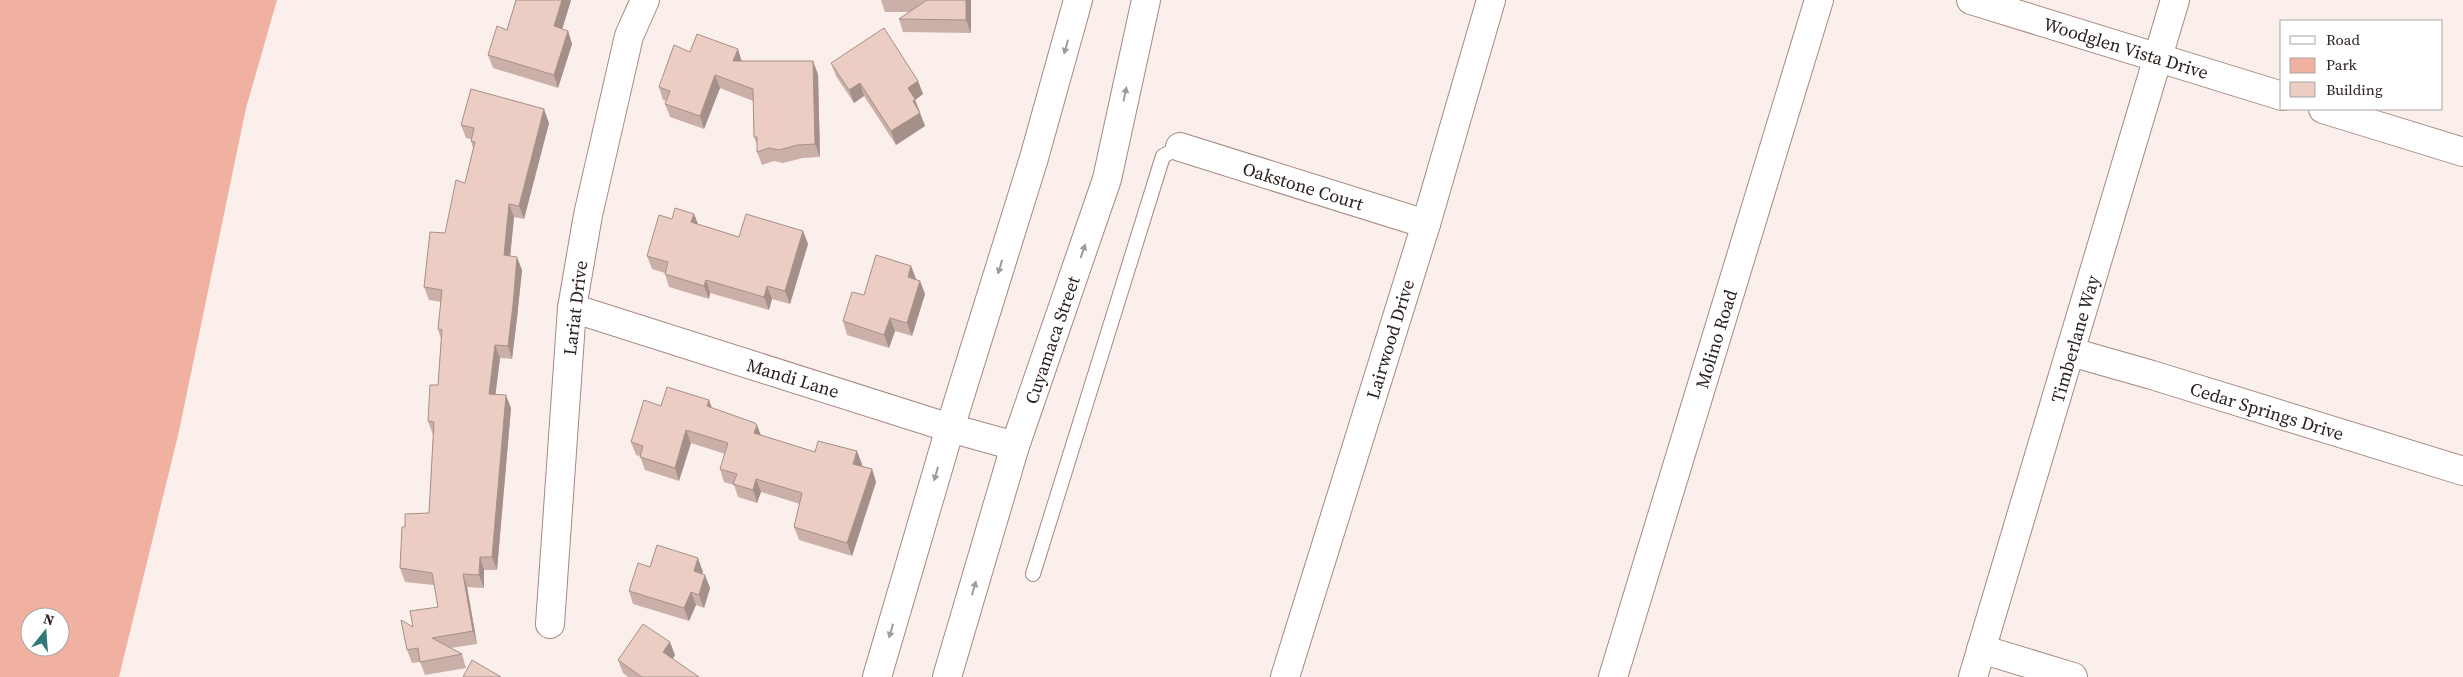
<svg xmlns="http://www.w3.org/2000/svg" width="2463" height="677" font-family="'Source Serif 4',serif">
<rect width="100%" height="100%" fill="#fbefeb"/>
<!-- green -->
<path fill="#f0b1a1" fill-rule="evenodd" d="M 0,0 L 277,0 L 246,108 L 179,431 L 119,677 L 0,677 ZM 30,617 L 60,617 L 60,647 L 30,647 Z"/>
<g fill="none" stroke-linecap="round" stroke-linejoin="round">
<defs>
<path id="service" d="M 1033,574 L 1163,156 L 1180,147"/>
<g id="minor">
<path d="M 1180,147 L 1426,224"/>
<path d="M 572,308 L 950,428 L 1015,446"/>
<path d="M 2071,352 L 2152,375 L 2463,471"/>
<path d="M 550,624 L 572,308 L 588,215 L 629,36 L 645,0"/>
<path d="M 1981,649 L 2073,677"/>
<path d="M 1285,677 L 1426,224 L 1491,0"/>
<path d="M 1613,677 L 1819,0"/>
</g>
<path id="tertiary" d="M 1973,677 L 2175,0"/>
<g id="secondary">
<path d="M 1971,0 L 2282,96"/>
<path d="M 2323,109 L 2463,152"/>
<path d="M 877,677 L 950,428 L 1034,158 L 1078,0"/>
<path d="M 947,677 L 1015,446 L 1107,179 L 1146,0"/>
</g>
</defs>
<!-- service casing -->
<use href="#service" stroke="#a58881" stroke-width="16"/>
<!-- minor casing -->
<use href="#minor" stroke="#a58881" stroke-width="30"/>
<!-- tertiary casing -->
<use href="#tertiary" stroke="#a58881" stroke-width="30"/>
<!-- secondary casing -->
<use href="#secondary" stroke="#a58881" stroke-width="30"/>
<!-- service -->
<use href="#service" stroke="#fff" stroke-width="14"/>
<!-- minor -->
<use href="#minor" stroke="#fff" stroke-width="28"/>
<!-- tertiary -->
<use href="#tertiary" stroke="#fff" stroke-width="28"/>
<!-- secondary -->
<use href="#secondary" stroke="#fff" stroke-width="28"/>
</g>
<!-- wall -->
<g fill="#cab0a9">
<path d="M 516,0 L 571,0 L 562,29 L 568,31 L 572,44 L 558,88 L 493,68 L 488,55 L 507,30 Z"/>
<path d="M 881,0 L 971,0 L 971,33 L 903,32 L 899,19 L 909,12 L 885,12 Z"/>
<path d="M 690,52 L 818,74 L 820,157 L 803,158 L 783,163 L 774,161 L 762,165 L 757,152 L 757,145 L 754,137 L 753,101 L 720,88 L 704,129 L 670,117 L 665,104 L 666,101 L 663,100 L 659,87 Z"/>
<path d="M 831,63 L 918,81 L 923,94 L 915,100 L 925,126 L 896,145 L 864,96 L 854,103 L 836,76 Z"/>
<path d="M 549,123 L 524,219 L 514,217 L 510,256 L 522,270 L 517,318 L 512,359 L 500,358 L 495,394 L 511,408 L 497,570 L 484,570 L 484,588 L 467,587 L 477,644 L 451,648 L 462,654 L 466,668 L 425,675 L 420,662 L 412,663 L 407,650 L 413,627 L 438,607 L 434,585 L 405,582 L 400,568 L 405,527 L 429,513 L 433,435 L 428,421 L 438,385 L 441,339 L 438,329 L 441,302 L 429,300 L 424,287 L 465,183 L 473,148 L 471,141 L 471,139 L 466,138 L 461,125 Z"/>
<path d="M 694,214 L 698,224 L 739,237 L 803,231 L 808,244 L 790,304 L 772,299 L 769,310 L 710,293 L 709,299 L 669,287 L 665,274 L 665,273 L 652,269 L 647,256 L 672,219 Z"/>
<path d="M 911,266 L 916,279 L 920,281 L 925,294 L 912,336 L 895,331 L 889,348 L 847,335 L 843,321 Z"/>
<path d="M 661,406 L 712,408 L 761,435 L 815,452 L 862,464 L 862,466 L 872,469 L 876,482 L 852,556 L 799,540 L 794,527 L 800,504 L 761,492 L 757,503 L 738,497 L 734,485 L 724,482 L 720,469 L 725,454 L 691,443 L 679,481 L 645,470 L 640,456 L 636,455 L 631,442 Z"/>
<path d="M 650,567 L 703,572 L 702,574 L 710,588 L 704,608 L 696,605 L 689,621 L 633,604 L 629,591 Z"/>
<path d="M 675,655 L 673,659 L 699,677 L 628,677 L 623,673 L 618,660 Z"/>
</g>
<!-- shaded-wall -->
<g fill="#a49089">
<path d="M 562,0 L 571,0 L 559,40 L 554,26 Z"/>
<path d="M 966,0 L 971,0 L 971,33 L 966,20 Z"/>
<path d="M 568,31 L 572,44 L 558,88 L 554,75 Z"/>
<path d="M 738,49 L 742,62 L 733,61 Z"/>
<path d="M 813,61 L 818,74 L 820,157 L 815,144 Z"/>
<path d="M 715,75 L 720,88 L 704,129 L 700,116 Z"/>
<path d="M 918,81 L 923,94 L 915,100 L 920,112 L 918,114 L 908,88 Z"/>
<path d="M 860,83 L 864,96 L 854,103 L 849,90 Z"/>
<path d="M 544,109 L 549,123 L 524,219 L 519,206 Z"/>
<path d="M 920,113 L 925,126 L 896,145 L 891,131 Z"/>
<path d="M 509,204 L 514,217 L 509,268 L 504,255 Z"/>
<path d="M 694,214 L 699,227 L 691,222 Z"/>
<path d="M 803,231 L 808,244 L 790,304 L 785,291 Z"/>
<path d="M 517,257 L 522,270 L 517,318 L 512,359 L 508,346 Z"/>
<path d="M 911,266 L 916,279 L 913,290 L 908,277 Z"/>
<path d="M 706,280 L 710,293 L 709,299 L 704,286 Z"/>
<path d="M 920,281 L 925,294 L 912,336 L 907,323 Z"/>
<path d="M 767,286 L 772,299 L 769,310 L 764,297 Z"/>
<path d="M 890,318 L 895,331 L 889,348 L 884,335 Z"/>
<path d="M 495,345 L 500,358 L 494,407 L 489,394 Z"/>
<path d="M 506,395 L 511,408 L 497,570 L 492,557 Z"/>
<path d="M 709,400 L 714,413 L 707,406 Z"/>
<path d="M 757,425 L 762,438 L 754,433 Z"/>
<path d="M 686,430 L 691,443 L 679,481 L 675,468 Z"/>
<path d="M 857,451 L 862,464 L 858,477 L 853,464 Z"/>
<path d="M 872,469 L 876,482 L 852,556 L 847,543 Z"/>
<path d="M 756,479 L 761,492 L 757,503 L 753,490 Z"/>
<path d="M 480,557 L 484,570 L 484,588 L 479,575 Z"/>
<path d="M 698,558 L 703,572 L 698,584 L 694,571 Z"/>
<path d="M 463,574 L 467,587 L 477,644 L 473,631 Z"/>
<path d="M 705,575 L 710,588 L 704,608 L 699,595 Z"/>
<path d="M 691,592 L 696,605 L 689,621 L 684,608 Z"/>
<path d="M 670,642 L 675,655 L 668,665 L 663,652 Z"/>
</g>
<!-- building -->
<g fill="#ebcdc4" stroke="#a49089">
<path d="M 516,0 L 562,0 L 554,26 L 568,31 L 554,75 L 488,55 L 497,26 L 507,30 Z"/>
<path d="M 927,0 L 966,0 L 966,20 L 899,19 Z"/>
<path d="M 884,28 L 918,81 L 908,88 L 915,99 L 913,101 L 920,113 L 891,131 L 860,83 L 849,90 L 831,63 Z"/>
<path d="M 697,34 L 738,49 L 733,61 L 813,61 L 815,144 L 798,145 L 779,150 L 769,148 L 757,152 L 757,137 L 754,137 L 753,89 L 715,75 L 700,116 L 665,104 L 670,91 L 659,87 L 674,45 L 690,52 Z"/>
<path d="M 471,89 L 544,109 L 519,206 L 509,204 L 504,255 L 517,257 L 513,305 L 508,346 L 495,345 L 489,394 L 506,395 L 492,557 L 480,557 L 479,575 L 463,574 L 473,631 L 432,638 L 462,654 L 420,662 L 418,648 L 407,650 L 401,620 L 413,627 L 410,611 L 438,607 L 432,573 L 400,568 L 402,527 L 405,527 L 405,514 L 429,513 L 434,422 L 428,421 L 430,385 L 438,385 L 442,330 L 438,329 L 442,290 L 424,287 L 430,232 L 445,233 L 456,180 L 465,183 L 475,142 L 471,141 L 474,128 L 461,125 Z"/>
<path d="M 675,208 L 694,214 L 691,222 L 739,237 L 746,214 L 803,231 L 785,291 L 767,286 L 764,297 L 706,280 L 704,286 L 665,274 L 668,262 L 647,256 L 659,215 L 672,219 Z"/>
<path d="M 876,255 L 911,266 L 908,277 L 920,281 L 907,323 L 890,318 L 884,335 L 843,321 L 852,292 L 864,295 Z"/>
<path d="M 667,387 L 709,400 L 707,406 L 755,423 L 757,425 L 754,433 L 815,452 L 818,441 L 857,451 L 853,464 L 872,469 L 847,543 L 794,527 L 802,493 L 756,479 L 753,490 L 733,484 L 737,474 L 720,469 L 728,443 L 686,430 L 675,468 L 640,457 L 643,446 L 631,442 L 644,400 L 661,406 Z"/>
<path d="M 657,545 L 698,558 L 694,571 L 705,575 L 699,595 L 691,592 L 684,608 L 629,591 L 638,563 L 650,567 Z"/>
<path d="M 643,624 L 670,642 L 663,652 L 699,677 L 642,677 L 618,660 Z"/>
<path d="M 472,660 L 501,677 L 463,677 Z"/>
</g>
<!-- one-way arrows -->
<defs><path id="oneway-solid" d="M-6-.8H1V-3.2L6.5 0L1 3.2V.8H-6Z" transform="scale(1.25)"/></defs>
<g fill="#a09b9a">
<use href="#oneway-solid" transform="translate(1066 47) rotate(106)"/>
<use href="#oneway-solid" transform="translate(1125 94) rotate(-78)"/>
<use href="#oneway-solid" transform="translate(1083 251) rotate(-71)"/>
<use href="#oneway-solid" transform="translate(1000 267) rotate(107)"/>
<use href="#oneway-solid" transform="translate(936 474) rotate(106)"/>
<use href="#oneway-solid" transform="translate(974 588) rotate(-74)"/>
<use href="#oneway-solid" transform="translate(891 631) rotate(106)"/>
</g>
<g text-anchor="middle" dominant-baseline="central" stroke-width="4" stroke-linejoin="round" paint-order="stroke">
<!-- street labels -->
<g font-size="18" fill="#2c211e" stroke="#fff">
<text transform="translate(2126 48) rotate(17)">Woodglen Vista Drive</text>
<text transform="translate(1303 186) rotate(17)">Oakstone Court</text>
<text transform="translate(575 308) rotate(-83)">Lariat Drive</text>
<text transform="translate(1390 339) rotate(-73)">Lairwood Drive</text>
<text transform="translate(1716 339) rotate(-73)">Molino Road</text>
<text transform="translate(2075 339) rotate(-74)">Timberlane Way</text>
<text transform="translate(1052 340) rotate(-71)">Cuyamaca Street</text>
<text transform="translate(793 378) rotate(17)">Mandi Lane</text>
<text transform="translate(2267 411) rotate(17)">Cedar Springs Drive</text>
</g>
</g>
<!-- legend -->
<rect x="2280" y="20" width="162" height="90" fill="#ffffff" stroke="#aba6a5"/>
<rect x="2290" y="36" width="25" height="8" fill="#ffffff" stroke="#aba6a5"/>
<text x="2326" y="45" font-size="15" fill="#2c211e">Road</text>
<rect x="2290" y="58" width="25" height="15" fill="#f0b1a1" stroke="#aba6a5"/>
<text x="2326" y="70" font-size="15" fill="#2c211e">Park</text>
<rect x="2290" y="82" width="25" height="15" fill="#ebcdc4" stroke="#aba6a5"/>
<text x="2326" y="95" font-size="15" fill="#2c211e">Building</text>
<!-- north arrow -->
<g transform="translate(45 632) rotate(17)"><circle r="24" fill="#ffffff" stroke="#aba6a5"/>
<path d="M0-4L9 19L0 12L-9 19Z" fill="#307976"/>
<text y="-8" font-size="14" font-weight="bold" text-anchor="middle" fill="#2c211e">N</text>
</g>
</svg>
